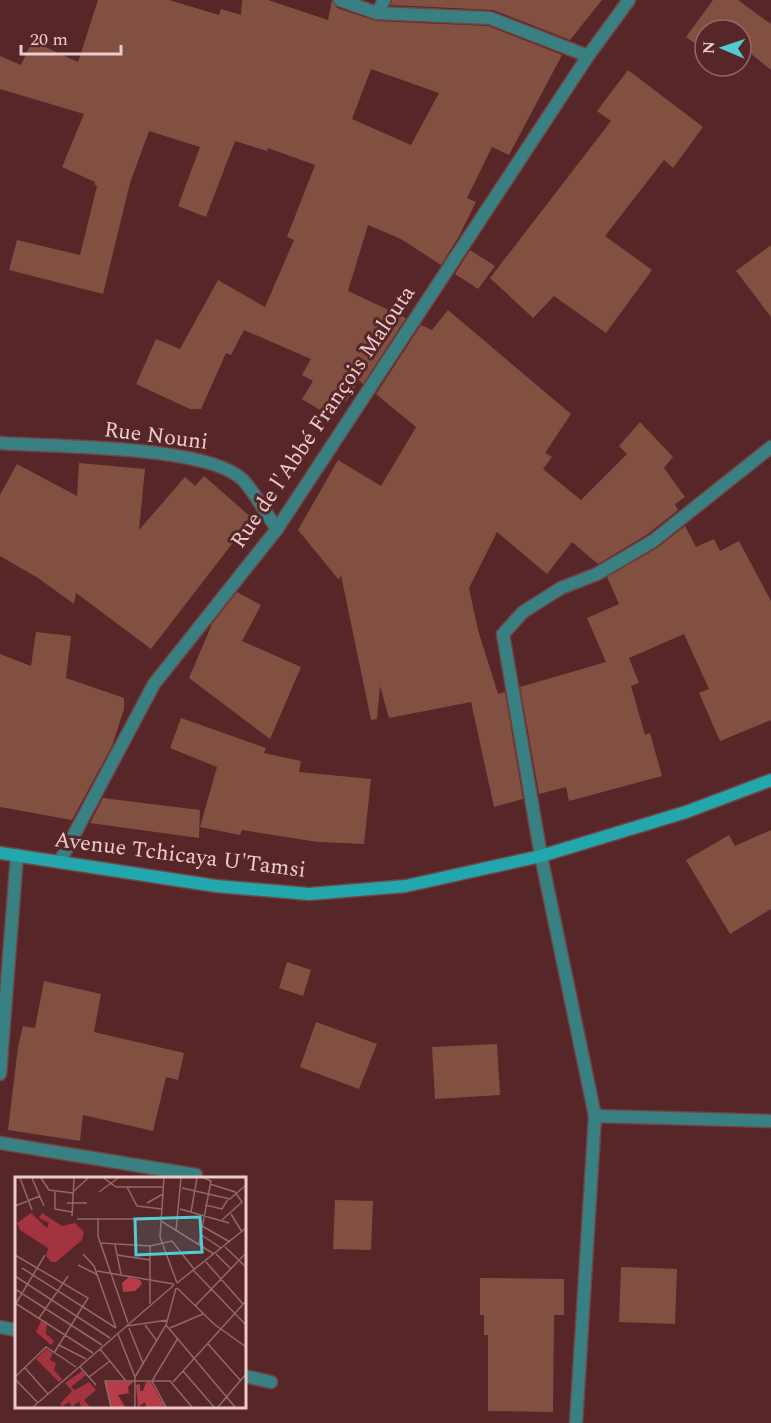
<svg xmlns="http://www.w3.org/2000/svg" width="771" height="1423" font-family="Spectral,serif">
<rect width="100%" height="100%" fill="#562628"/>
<!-- building -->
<g fill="#825040" fill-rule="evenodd">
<path d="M 98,0 L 169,0 L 219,15 L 221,9 L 241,15 L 242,0 L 268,0 L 328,20 L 332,0 L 337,8 L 376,21 L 488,26 L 562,55 L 509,155 L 492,147 L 467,198 L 476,202 L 458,238 L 441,265 L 401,239 L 368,225 L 348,291 L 406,318 L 363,384 L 359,380 L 346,402 L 335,395 L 325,413 L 302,399 L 313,381 L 302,375 L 311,359 L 244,330 L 231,355 L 226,353 L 201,409 L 190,409 L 136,384 L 156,339 L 180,349 L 218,280 L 265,307 L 294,240 L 287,237 L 315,165 L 268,148 L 267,151 L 235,141 L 206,217 L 178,206 L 200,147 L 149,131 L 130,183 L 103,294 L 9,270 L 17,240 L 80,255 L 97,186 L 94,184 L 95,182 L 62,167 L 84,114 L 0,89 L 0,56 L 21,65 L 32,41 L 78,62 ZM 371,69 L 439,93 L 411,145 L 352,119 Z"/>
<path d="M 392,0 L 602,0 L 570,40 L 493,10 L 390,5 Z"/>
<path d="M 713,0 L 738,0 L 771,24 L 771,70 L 750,53 L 741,66 L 741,30 L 705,30 L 705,51 L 686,37 Z"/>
<path d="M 628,70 L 703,127 L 673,168 L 664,160 L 605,236 L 652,270 L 606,333 L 554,296 L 533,318 L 490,278 L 611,121 L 597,111 Z"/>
<path d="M 771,245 L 771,317 L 736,271 Z"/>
<path d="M 470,250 L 495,266 L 478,289 L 455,274 Z"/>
<path d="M 448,310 L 571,414 L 545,453 L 552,457 L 543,469 L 581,500 L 627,454 L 619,446 L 640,422 L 673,457 L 664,468 L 685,497 L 675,504 L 678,510 L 648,534 L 598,564 L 572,542 L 547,574 L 497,532 L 469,588 L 478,630 L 498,694 L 505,692 L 523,799 L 494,807 L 471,702 L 389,718 L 380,686 L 377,719 L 371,720 L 341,575 L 339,580 L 298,530 L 338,460 L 381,486 L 416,427 L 376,394 L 421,325 L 432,330 Z"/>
<path d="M 79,463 L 145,469 L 139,530 L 185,477 L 195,486 L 204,476 L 252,518 L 151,649 L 76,593 L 74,604 L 38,578 L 0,556 L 0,495 L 17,464 L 77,496 Z"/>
<path d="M 685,526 L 696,547 L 714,539 L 720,551 L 739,541 L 771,601 L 771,720 L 720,741 L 699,693 L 709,689 L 684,634 L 629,658 L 639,683 L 631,686 L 645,735 L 650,733 L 662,776 L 569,801 L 566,787 L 539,794 L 520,687 L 606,662 L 587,618 L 619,604 L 607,577 L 657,548 Z"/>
<path d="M 237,592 L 261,605 L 242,641 L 301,667 L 270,739 L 189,678 L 212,624 Z"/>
<path d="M 36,632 L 71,636 L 66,678 L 124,698 L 124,709 L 112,746 L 72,820 L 0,807 L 0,654 L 31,666 Z"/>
<path d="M 181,718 L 266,748 L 264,753 L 301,761 L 299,772 L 371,779 L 364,844 L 318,842 L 242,830 L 240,835 L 200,827 L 217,767 L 170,748 Z"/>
<path d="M 103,798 L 200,810 L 199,838 L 90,823 Z"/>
<path d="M 771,830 L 771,909 L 730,934 L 686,860 L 729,835 L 735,846 Z"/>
<path d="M 287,962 L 311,970 L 303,996 L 279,988 Z"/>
<path d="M 44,981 L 101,994 L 94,1032 L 184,1053 L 178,1080 L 166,1077 L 153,1131 L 83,1115 L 80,1141 L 8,1130 L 18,1047 L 23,1026 L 35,1028 Z"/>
<path d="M 316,1022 L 377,1044 L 359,1089 L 300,1067 Z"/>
<path d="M 497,1044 L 500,1095 L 435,1099 L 432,1047 Z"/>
<path d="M 335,1200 L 373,1201 L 371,1250 L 333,1249 Z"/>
<path d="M 621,1267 L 677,1269 L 675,1324 L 619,1322 Z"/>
<path d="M 480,1278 L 564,1279 L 564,1315 L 554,1315 L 553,1412 L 488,1411 L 488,1335 L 484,1335 L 484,1315 L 480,1315 Z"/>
</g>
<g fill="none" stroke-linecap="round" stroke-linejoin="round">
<defs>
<g id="street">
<path d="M 340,0 L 377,13 L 490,18 L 588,56"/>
<path d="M 377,13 L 384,0"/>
<path d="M 0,443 C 53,447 208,445 243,480 C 256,494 266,514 277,529"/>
<path d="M 60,861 L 154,684 L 277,529 L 588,56 L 629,0"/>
<path d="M 0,1074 L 17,855"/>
<path d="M 595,1116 L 771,1121"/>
<path d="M 0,1143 L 196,1175"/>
<path d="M 0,1327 L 16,1330"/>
<path d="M 244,1376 L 271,1382"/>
<path d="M 576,1423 L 595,1116 L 541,856 L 503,634 L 523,612 L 561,588 L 597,574 L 653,541 L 771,447"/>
</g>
<path id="secondary" d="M 0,853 L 216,886 L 309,894 L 406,886 L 541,856 L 686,812 L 771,780"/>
</defs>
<!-- street casing -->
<use href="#street" stroke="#714445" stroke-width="15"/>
<!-- secondary casing -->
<use href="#secondary" stroke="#714445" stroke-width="15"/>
<!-- street -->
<use href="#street" stroke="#398082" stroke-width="12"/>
<!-- secondary -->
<use href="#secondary" stroke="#22a7ac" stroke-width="12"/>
</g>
<g text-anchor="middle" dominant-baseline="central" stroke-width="6" stroke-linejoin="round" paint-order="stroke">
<!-- street labels -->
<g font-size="22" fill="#ebcbcb" stroke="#562628">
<text transform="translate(323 417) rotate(-56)">Rue de l'Abbé François Malouta</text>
<text transform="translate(156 436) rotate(7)">Rue Nouni</text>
<text transform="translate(180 855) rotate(7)">Avenue Tchicaya U'Tamsi</text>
</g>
</g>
<!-- overview -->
<g transform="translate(15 1177)">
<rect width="231" height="231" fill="#562628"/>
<path d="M 16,36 L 32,51 L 34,46 L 24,41 L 27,36 L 47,49 L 60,46 L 69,55 L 67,63 L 41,85 L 36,85 L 31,79 L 33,71 L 5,53 L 2,46 ZM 26,144 L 32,147 L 31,157 L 39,164 L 36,168 L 21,155 ZM 31,172 L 38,176 L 35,183 L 41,186 L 39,193 L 47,202 L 44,205 L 21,182 ZM 67,194 L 71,198 L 56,210 L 60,213 L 74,205 L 81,213 L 69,223 L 75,230 L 66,230 L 64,224 L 57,230 L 54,225 L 47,230 L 45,227 L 57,214 L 50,206 Z" fill="#a3333f"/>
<path d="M 114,100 L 125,103 L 127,107 L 120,114 L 108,115 L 107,106 ZM 90,205 L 118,205 L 113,210 L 114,216 L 103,218 L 110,230 L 96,230 ZM 131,205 L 136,205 L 150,230 L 131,230 L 130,225 L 123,230 L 121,208 L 125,207 L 125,214 L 128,214 Z" fill="#b63c48"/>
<path fill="none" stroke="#926869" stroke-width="1.5" d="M 5,1 L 17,33M 17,1 L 29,29M 26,1 L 34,13 L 58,16M 89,1 L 101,10 L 149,10M 149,1 L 145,60 L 162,106M 195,7 L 220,15 L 227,25 L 207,43M 112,10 L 122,29 L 147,32M 167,11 L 215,22 L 231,8M 59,14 L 73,1M 40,15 L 40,32 L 57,35M 84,15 L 103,1M 52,26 L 72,26M 132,26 L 148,17M 190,28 L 207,32 L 213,22M 0,29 L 25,19M 165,32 L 214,46M 176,35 L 182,1M 216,37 L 227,55M 57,39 L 59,1M 83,41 L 83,59 L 113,146M 62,42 L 146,42M 146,44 L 199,77M 187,49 L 215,65M 161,53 L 166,1M 185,57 L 206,71M 85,66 L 135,69 L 157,64 L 179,92M 184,67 L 196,4 L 189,1M 100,68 L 106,97M 210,70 L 231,90M 68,77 L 79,89 L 101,151M 201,77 L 216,92M 0,78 L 73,121 L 39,176M 102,78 L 135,83M 191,85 L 228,127M 63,88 L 83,98M 7,91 L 101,151M 82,94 L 159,107M 179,94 L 231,148M 0,99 L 95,161M 162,106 L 231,51M 162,111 L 199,147 L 231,170M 0,112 L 87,168M 0,126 L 78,176M 135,127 L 135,69M 0,128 L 30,78M 180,129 L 231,76M 24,141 L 53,99M 130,148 L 142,164M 151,148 L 220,230M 112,149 L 153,143M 114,151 L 128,186M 155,151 L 188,137M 103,157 L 120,200 L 120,230M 193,167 L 226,204M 44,168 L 71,182M 85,172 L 111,204M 65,190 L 81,208M 10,191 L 33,217M 168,194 L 199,230M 0,200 L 31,170 L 61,190M 74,200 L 95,184M 120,200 L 151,148 L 161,111M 0,202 L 23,226M 158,205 L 231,124M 18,230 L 159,108M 96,230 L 90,204 L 155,204 L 177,230M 151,230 L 137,204 L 163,161M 203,230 L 231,197"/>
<path fill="#51ccd1" fill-opacity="0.15" stroke="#51ccd1" stroke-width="3" d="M 185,40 L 187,75 L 121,78 L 120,42 Z"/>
<rect width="231" height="231" fill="none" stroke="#ebcbcb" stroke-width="3"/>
</g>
<!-- north arrow -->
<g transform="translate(723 48) rotate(272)"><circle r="28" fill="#562628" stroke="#926869" stroke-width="1.5"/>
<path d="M0-4.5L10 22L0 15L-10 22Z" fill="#51ccd1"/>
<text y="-9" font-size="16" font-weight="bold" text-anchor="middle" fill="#ebcbcb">N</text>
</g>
<!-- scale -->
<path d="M21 45v9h100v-9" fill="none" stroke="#ebcbcb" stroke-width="3"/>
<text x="30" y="45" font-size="18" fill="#ebcbcb" stroke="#562628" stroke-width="4.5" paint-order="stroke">20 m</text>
</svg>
